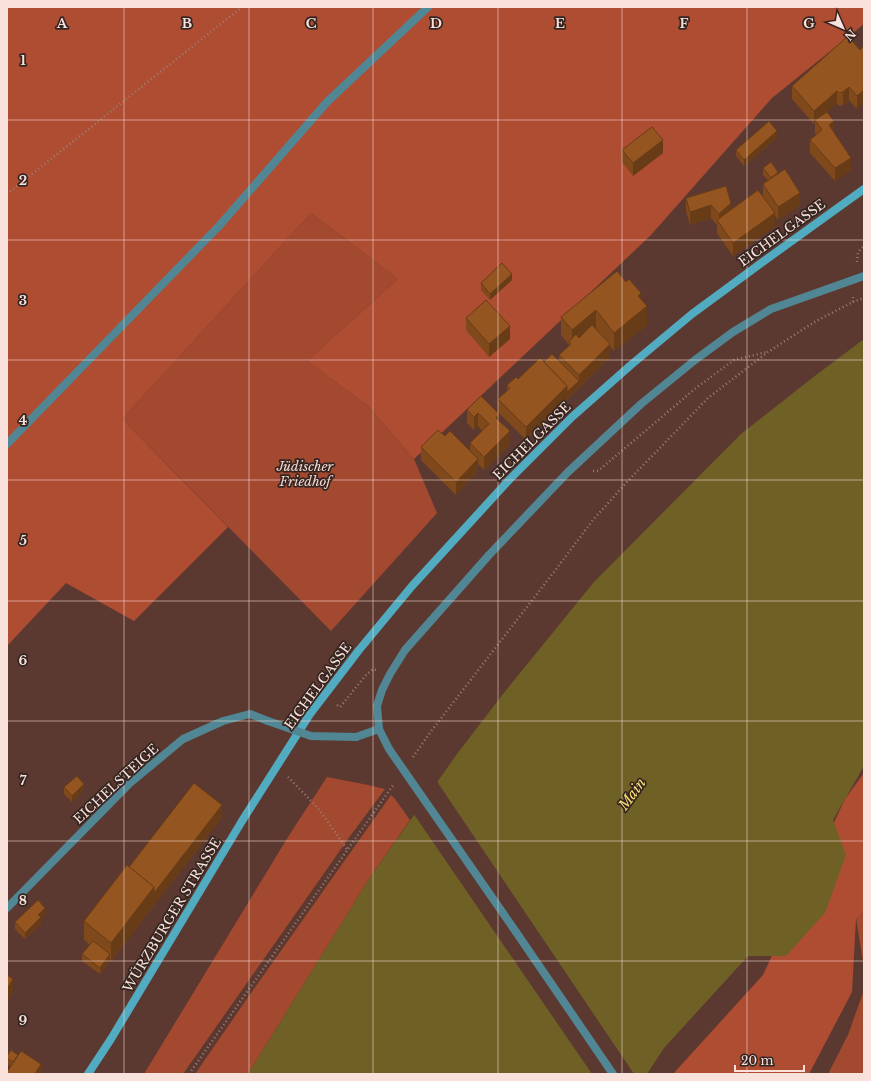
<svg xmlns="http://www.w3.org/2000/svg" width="871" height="1081" font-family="'Libre Baskerville',serif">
<rect width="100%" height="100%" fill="#5c3930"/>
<!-- green -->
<g fill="#a24930">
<path d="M 311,213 L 398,279 L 307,361 L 368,406 L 414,459 L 437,513 L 331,631 L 122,419 Z"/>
<path d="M 327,777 L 368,785 L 385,789 L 348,839 L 183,1074 L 144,1074 L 288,837 Z"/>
<path d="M 391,795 L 395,799 L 410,820 L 369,879 L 248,1074 L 195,1074 L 251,993 Z"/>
<path d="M 864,896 L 864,968 L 856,918 Z"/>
<path d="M 864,990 L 864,1074 L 828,1074 L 848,1035 Z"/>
</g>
<!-- forest -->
<g fill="#af4d33">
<path d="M 7,7 L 864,7 L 864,24 L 772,98 L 650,236 L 414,459 L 368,406 L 307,361 L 398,279 L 311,213 L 122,419 L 228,527 L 134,621 L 66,583 L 7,646 Z"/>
<path d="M 864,773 L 864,910 L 856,918 L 852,992 L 809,1074 L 673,1074 L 763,975 L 845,799 Z"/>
</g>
<!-- water -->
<path fill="#6f6126" d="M 864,339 L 864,766 L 833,820 L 846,855 L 825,913 L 786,956 L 748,956 L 664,1048 L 647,1074 L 248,1074 L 369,879 L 457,754 L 503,694 L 594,582 L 741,434 L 816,375 Z"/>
<!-- pier -->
<path fill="#5c3930" d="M 436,780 L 634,1074 L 592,1074 L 413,813 Z"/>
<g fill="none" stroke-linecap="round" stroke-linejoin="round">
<!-- path -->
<g stroke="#9c7e76" stroke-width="2.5" stroke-dasharray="1 3" stroke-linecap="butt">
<path d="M 7,194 L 242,7"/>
<path d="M 857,262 L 858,252 L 864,246"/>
<path d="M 853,302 L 864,298"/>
<path d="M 593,471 L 598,471 L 696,388 L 734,360 L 767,352"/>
<path d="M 337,705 L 340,707 L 366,675 L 373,669 L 376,670"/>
<path d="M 413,757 L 432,730 L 557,568 L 593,520 L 627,482 L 708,398 L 768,352 L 816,321 L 853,302 L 853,297"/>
<path d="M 288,777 L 318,808 L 347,849"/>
<path d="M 189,1074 L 394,784"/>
</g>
<!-- service -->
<path stroke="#518694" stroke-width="8" d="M 7,444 L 219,226 L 327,102 L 428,7"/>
<!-- minor -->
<g stroke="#518694" stroke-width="8">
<path d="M 356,737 L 379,729"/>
<path d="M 7,908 L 130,783 L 183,739 L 223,721 L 250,714 L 268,721"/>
</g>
<!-- tertiary -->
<g stroke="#518694" stroke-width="8">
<path d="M 389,749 L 379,729 L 377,706 L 382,690 L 390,674 L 405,650 L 489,555 L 568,472 L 641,404 L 695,360 L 733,332 L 771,309 L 864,276"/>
<path d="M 516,932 L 613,1074"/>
</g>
<!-- secondary -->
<path stroke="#51abc1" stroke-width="8" d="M 88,1074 L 111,1039 L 242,821 L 310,714 L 359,650 L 412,586 L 509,480 L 572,417 L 632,364 L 692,314 L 764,261 L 864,189"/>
<!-- minor-bridge -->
<path stroke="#518694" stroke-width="8" d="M 268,721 L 311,736 L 356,737"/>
<!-- tertiary-bridge -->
<path stroke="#518694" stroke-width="8" d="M 389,749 L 516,932"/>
</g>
<!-- wall -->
<g fill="#80491c">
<path d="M 860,50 L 857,109 L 849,100 L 843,105 L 839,106 L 837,103 L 827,112 L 834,132 L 851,170 L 835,181 L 810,153 L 810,140 L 816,135 L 815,133 L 815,122 L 814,124 L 792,99 L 792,86 Z"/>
<path d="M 777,138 L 744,166 L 736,156 L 736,150 Z"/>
<path d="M 622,150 L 663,153 L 633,176 L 622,162 Z"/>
<path d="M 763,168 L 778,174 L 800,205 L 778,220 L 775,215 L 775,226 L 733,256 L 717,233 L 717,225 L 711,218 L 690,225 L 686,211 L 686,198 L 731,210 L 763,196 L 763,184 L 768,180 L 763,175 Z"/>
<path d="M 512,280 L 490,300 L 481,290 L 481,283 Z"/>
<path d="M 641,299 L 647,325 L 614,351 L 610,346 L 610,357 L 526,440 L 498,412 L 498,399 L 507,391 L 507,385 L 518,379 L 544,362 L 559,361 L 559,355 L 569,346 L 569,345 L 561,335 L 561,317 Z"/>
<path d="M 466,318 L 510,339 L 489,357 L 466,330 Z"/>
<path d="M 467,410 L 499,421 L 510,444 L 484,470 L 478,464 L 478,471 L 456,495 L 421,460 L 421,447 L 445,436 L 470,450 L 470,443 L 482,431 L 478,426 L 474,430 L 467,423 Z"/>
<path d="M 64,787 L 84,790 L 72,802 L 64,794 Z"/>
<path d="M 222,817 L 111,961 L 110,960 L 100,974 L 82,961 L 82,954 L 90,945 L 84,940 L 84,921 L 129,867 Z"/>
<path d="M 45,914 L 41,919 L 41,924 L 25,939 L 15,929 L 15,922 Z"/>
<path d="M 7,1056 L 41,1074 L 10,1066 L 7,1064 Z"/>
</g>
<!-- shaded-wall -->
<g fill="#683c16">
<path d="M 849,87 L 849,100 L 843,105 L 843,92 Z"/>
<path d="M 864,90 L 864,103 L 857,109 L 857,96 Z"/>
<path d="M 837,91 L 837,103 L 816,122 L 815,120 L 815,122 L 814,124 L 814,111 Z"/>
<path d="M 834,121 L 834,133 L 829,125 Z"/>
<path d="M 777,131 L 777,138 L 744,166 L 744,160 Z"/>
<path d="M 663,140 L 663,153 L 633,176 L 633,163 Z"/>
<path d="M 851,158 L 851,170 L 835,181 L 835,168 Z"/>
<path d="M 800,193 L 800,205 L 778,220 L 778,207 Z"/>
<path d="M 731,203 L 731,216 L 719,223 L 719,214 Z"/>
<path d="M 711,205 L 711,218 L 690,225 L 690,212 Z"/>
<path d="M 775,213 L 775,226 L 733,256 L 733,243 Z"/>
<path d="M 512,274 L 512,280 L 490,300 L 490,294 Z"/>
<path d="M 641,293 L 641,311 L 647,306 L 647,325 L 614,351 L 614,333 L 638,296 Z"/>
<path d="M 596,310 L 596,329 L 572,348 L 572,330 Z"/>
<path d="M 510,326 L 510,339 L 489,357 L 489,344 Z"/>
<path d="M 610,344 L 610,357 L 567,399 L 567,392 L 579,381 L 579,375 Z"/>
<path d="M 567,386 L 567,399 L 526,440 L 526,427 Z"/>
<path d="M 478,413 L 478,426 L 474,430 L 474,417 Z"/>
<path d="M 499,414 L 499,427 L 496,418 Z"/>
<path d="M 510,431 L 510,444 L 484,470 L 484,457 Z"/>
<path d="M 478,459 L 478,471 L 456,495 L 456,482 Z"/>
<path d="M 84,784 L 84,790 L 72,802 L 72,796 Z"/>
<path d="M 222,805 L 222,817 L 111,961 L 111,943 L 154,887 Z"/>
<path d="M 45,908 L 45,914 L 41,919 L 41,924 L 25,939 L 25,933 L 38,915 Z"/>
<path d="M 110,954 L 110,960 L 100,974 L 100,968 Z"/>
<path d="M 13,979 L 13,992 L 7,1002 L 7,989 Z"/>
<path d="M 41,1064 L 41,1074 L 35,1074 Z"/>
</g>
<!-- building -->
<g fill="#955520" stroke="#683c16">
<path d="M 848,36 L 860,50 L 863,47 L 864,49 L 864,90 L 857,96 L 849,87 L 843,92 L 839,93 L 837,91 L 814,111 L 792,86 Z"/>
<path d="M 827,112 L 834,121 L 829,125 L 851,158 L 835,168 L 810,140 L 822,130 L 815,120 Z"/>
<path d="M 769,121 L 777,131 L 744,160 L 736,150 Z"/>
<path d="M 652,127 L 663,140 L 633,163 L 622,150 Z"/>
<path d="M 771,162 L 778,172 L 771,178 L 763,168 Z"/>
<path d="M 785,169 L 800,193 L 778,207 L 763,184 Z"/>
<path d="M 726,186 L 731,203 L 719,214 L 711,205 L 690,212 L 686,198 Z"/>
<path d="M 758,190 L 775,213 L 733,243 L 717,220 Z"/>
<path d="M 502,263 L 512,274 L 490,294 L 481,283 Z"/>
<path d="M 617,271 L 626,282 L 629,279 L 641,293 L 638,296 L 647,306 L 614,333 L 596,310 L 572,330 L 561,317 Z"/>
<path d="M 486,300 L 510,326 L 489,344 L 466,318 Z"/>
<path d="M 592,325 L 610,344 L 579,375 L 559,355 L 571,344 L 569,342 L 576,334 L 579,338 Z"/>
<path d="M 552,354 L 579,381 L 567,392 L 567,386 L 544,362 Z"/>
<path d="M 540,358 L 567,386 L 526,427 L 498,399 L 510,388 L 507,385 L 516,377 L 518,379 Z"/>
<path d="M 481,396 L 499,414 L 496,418 L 510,431 L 484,457 L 470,443 L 489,424 L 478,413 L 474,417 L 467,410 Z"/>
<path d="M 438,430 L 445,436 L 450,431 L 478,459 L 456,482 L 421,447 Z"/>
<path d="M 77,776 L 84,784 L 72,796 L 64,787 Z"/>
<path d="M 194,783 L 222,805 L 154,893 L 154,887 L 129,867 Z"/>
<path d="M 127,865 L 154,887 L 111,943 L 84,921 Z"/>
<path d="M 38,900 L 45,908 L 38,915 L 41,917 L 25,933 L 15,922 Z"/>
<path d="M 93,941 L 110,954 L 100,968 L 82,954 Z"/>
<path d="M 7,975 L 13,979 L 7,989 Z"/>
<path d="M 11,1050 L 18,1055 L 13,1062 L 7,1058 L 7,1056 Z"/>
<path d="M 21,1051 L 41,1064 L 35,1074 L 7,1074 L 7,1072 Z"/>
</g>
<!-- grid -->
<path fill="none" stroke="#f9e2dc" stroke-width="1" stroke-opacity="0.55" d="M 124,7 L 124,1074M 249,7 L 249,1074M 373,7 L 373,1074M 498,7 L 498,1074M 622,7 L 622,1074M 747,7 L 747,1074M 7,120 L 864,120M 7,240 L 864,240M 7,360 L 864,360M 7,480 L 864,480M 7,601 L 864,601M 7,721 L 864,721M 7,841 L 864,841M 7,961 L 864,961"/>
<g text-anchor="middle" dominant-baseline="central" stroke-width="3.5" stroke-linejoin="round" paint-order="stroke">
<!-- street labels -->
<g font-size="13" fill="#f9e2dc" stroke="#352521">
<text transform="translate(782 233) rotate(-36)">EICHELGASSE</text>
<text transform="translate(532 441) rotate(-45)">EICHELGASSE</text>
<text transform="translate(318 686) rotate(-54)">EICHELGASSE</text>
<text transform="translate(116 784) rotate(-43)">EICHELSTEIGE</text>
<text transform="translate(172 915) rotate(-59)">WÜRZBURGER STRASSE</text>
</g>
<!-- park labels -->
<g font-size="13" font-style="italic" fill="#f3d7d0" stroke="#352521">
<text x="305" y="466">Jüdischer<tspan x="305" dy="15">Friedhof</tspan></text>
</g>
<!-- water labels -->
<g font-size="14" font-style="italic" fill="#fbe175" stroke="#352521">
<text transform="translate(632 794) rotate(-54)">Main</text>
</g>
</g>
<g font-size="13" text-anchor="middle" font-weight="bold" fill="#f9e2dc" stroke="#352521" stroke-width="3.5" stroke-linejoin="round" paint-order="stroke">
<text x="62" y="28">A</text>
<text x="187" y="28">B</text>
<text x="311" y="28">C</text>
<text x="436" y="28">D</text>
<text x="560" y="28">E</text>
<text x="684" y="28">F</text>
<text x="809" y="28">G</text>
<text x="23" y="65">1</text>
<text x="23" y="185">2</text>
<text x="23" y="305">3</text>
<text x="23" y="425">4</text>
<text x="23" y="545">5</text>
<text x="23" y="665">6</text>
<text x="23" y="785">7</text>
<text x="23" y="905">8</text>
<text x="23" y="1025">9</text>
</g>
<!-- border -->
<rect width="871" height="1081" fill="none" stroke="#f9e2dc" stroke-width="16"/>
<!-- north arrow -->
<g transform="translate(843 28) rotate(135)" stroke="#352521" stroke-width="3" paint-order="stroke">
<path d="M0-3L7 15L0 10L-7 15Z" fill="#f9e2dc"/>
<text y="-6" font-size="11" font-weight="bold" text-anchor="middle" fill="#f9e2dc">N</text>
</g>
<!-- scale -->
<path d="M735 1065v6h69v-6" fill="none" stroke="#f9e2dc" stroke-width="2"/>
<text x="741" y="1065" font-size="12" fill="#f9e2dc" stroke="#352521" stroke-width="3" paint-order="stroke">20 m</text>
</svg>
